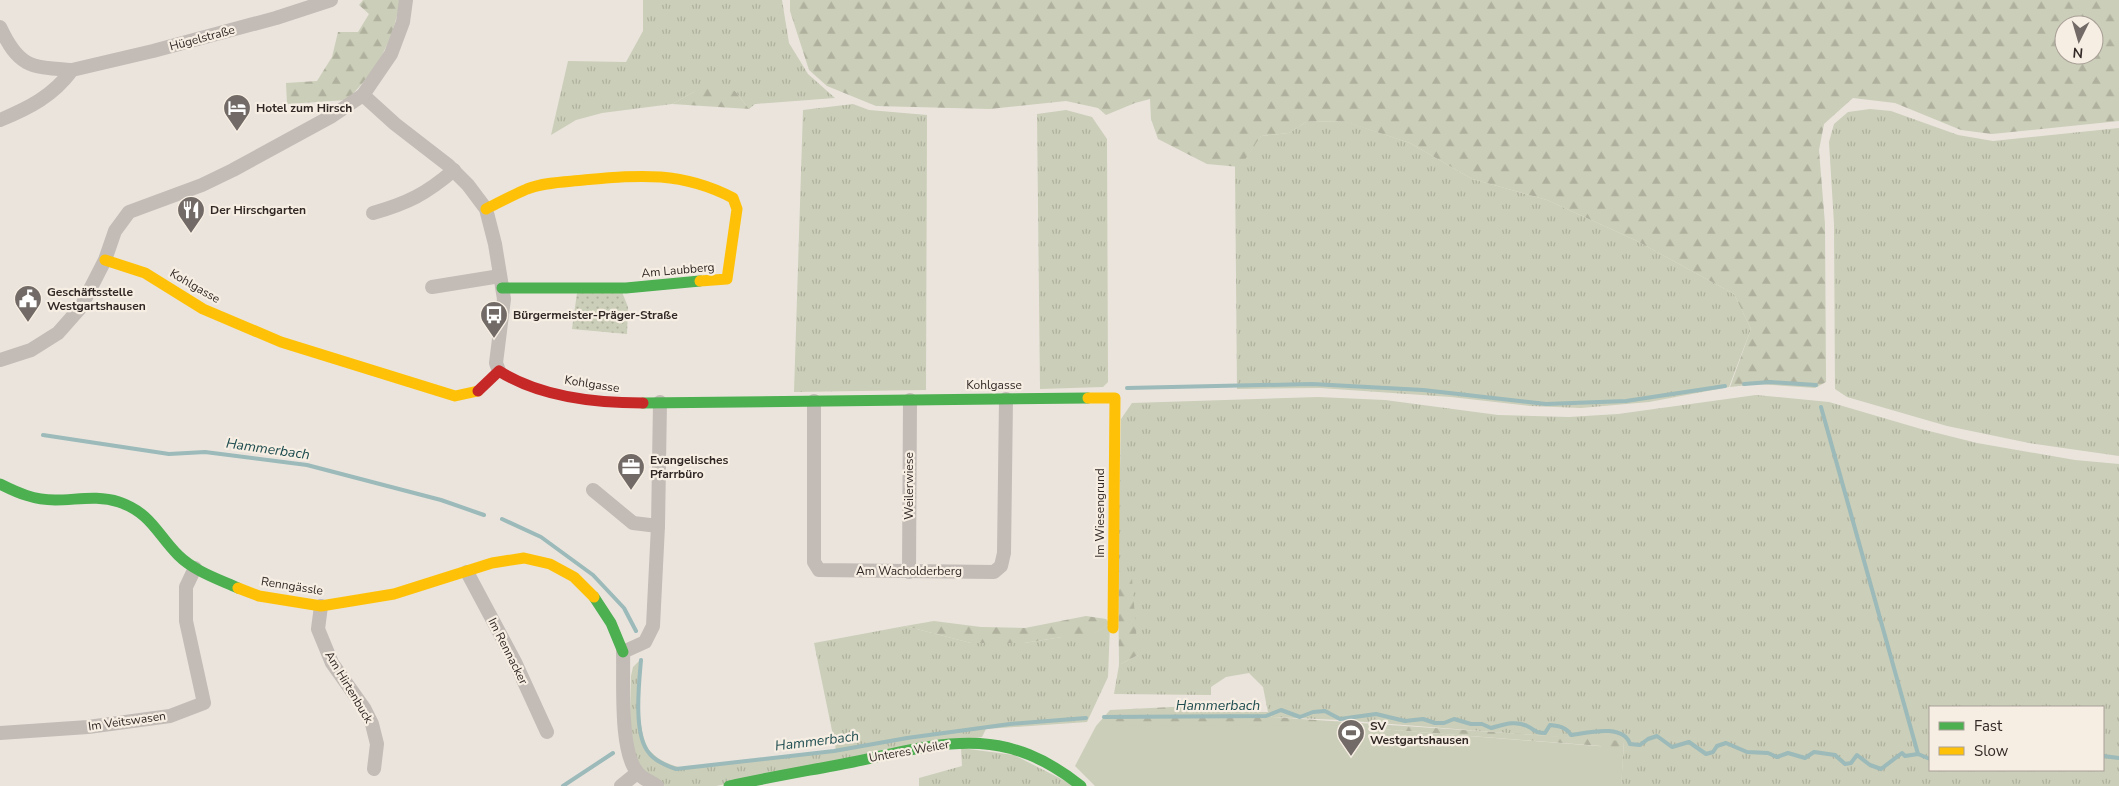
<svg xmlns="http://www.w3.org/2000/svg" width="2119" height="786" font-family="'Nunito Sans',sans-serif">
<defs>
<pattern id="grass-tufts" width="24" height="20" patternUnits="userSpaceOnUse" patternTransform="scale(1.25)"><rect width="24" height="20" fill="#cbceb8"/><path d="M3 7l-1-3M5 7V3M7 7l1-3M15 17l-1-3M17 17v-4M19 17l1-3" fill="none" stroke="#afb19e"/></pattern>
<pattern id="forest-firs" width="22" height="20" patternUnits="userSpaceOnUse" patternTransform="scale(1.25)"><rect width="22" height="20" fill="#cbceb8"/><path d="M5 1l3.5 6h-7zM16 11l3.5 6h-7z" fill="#afb19e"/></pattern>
<pattern id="park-dots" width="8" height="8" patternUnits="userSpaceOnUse" patternTransform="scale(1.25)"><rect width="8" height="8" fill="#cbceb8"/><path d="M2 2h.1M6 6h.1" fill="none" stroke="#afb19e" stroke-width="1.8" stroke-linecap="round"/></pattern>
</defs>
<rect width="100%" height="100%" fill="#eae4dd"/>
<!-- grass -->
<g fill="url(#grass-tufts)" fill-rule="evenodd">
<path d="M 643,0 L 782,0 L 789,43 L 808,74 L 835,98 L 755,104 L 749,109 L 735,91 L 694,92 L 672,104 L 602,113 L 576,120 L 551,135 L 568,61 L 626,62 L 643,31 Z"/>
<path d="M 853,104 L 869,110 L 927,115 L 926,390 L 794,392 L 803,110 Z"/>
<path d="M 1870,109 L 1891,111 L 1958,135 L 1993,141 L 2119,128 L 2119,456 L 2029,443 L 1947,426 L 1847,397 L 1835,389 L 1834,224 L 1829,142 L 1834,124 L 1848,112 Z"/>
<path d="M 1066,110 L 1092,117 L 1107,139 L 1108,382 L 1103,387 L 1040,389 L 1037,114 Z"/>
<path d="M 1344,121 L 1410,143 L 1472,179 L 1547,200 L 1635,240 L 1734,294 L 1751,329 L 1729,387 L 1649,402 L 1581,408 L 1530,406 L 1451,397 L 1320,388 L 1237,389 L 1235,166 L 1240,166 L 1261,136 L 1289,133 L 1306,122 Z"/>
<path d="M 1756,395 L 1829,402 L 1921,429 L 1977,443 L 2075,460 L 2119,464 L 2119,786 L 1621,786 L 1624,742 L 1340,720 L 1272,717 L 1268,712 L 1263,687 L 1249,673 L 1226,677 L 1211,687 L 1211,695 L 1114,694 L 1119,665 L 1138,655 L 1118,570 L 1121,419 L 1132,403 L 1318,397 L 1385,400 L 1498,415 L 1569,417 L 1618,414 ZM 1930,707 L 2103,707 L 2103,770 L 1930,770 Z"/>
<path d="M 1110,624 L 1108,677 L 1087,722 L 986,729 L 982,737 L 862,758 L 716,786 L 665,786 L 646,775 L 632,753 L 630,734 L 631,676 L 633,667 L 639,661 C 639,684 636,735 651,752 C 659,761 671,765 682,768 L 836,750 L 814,643 L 905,626 L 971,643 L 1024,643 L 1062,637 L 1088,637 Z"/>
<path d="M 961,748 L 1014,755 L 1075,786 L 919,786 L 919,778 L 962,766 Z"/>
</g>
<!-- forest -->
<g fill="url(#forest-firs)" fill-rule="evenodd">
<path d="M 363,0 L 400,0 C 393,43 377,70 347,100 L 287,104 L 286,83 L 317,81 L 332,57 L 338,32 L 358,32 L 369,14 L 359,5 Z"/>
<path d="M 790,0 L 2119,0 L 2119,121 L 1992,134 L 1961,130 L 1895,103 L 1853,98 L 1824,124 L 1819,150 L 1825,224 L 1826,382 L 1815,388 L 1757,384 L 1730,387 L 1751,329 L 1734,294 L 1635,240 L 1547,200 L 1472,179 L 1410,143 L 1343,121 L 1306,122 L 1289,133 L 1261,136 L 1240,167 L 1207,164 L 1158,139 L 1151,119 L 1150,99 L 1135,103 L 1106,115 L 1098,108 L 1066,101 L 990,109 L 876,106 L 827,86 L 809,70 L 790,11 ZM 2064,25 L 2094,25 L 2094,55 L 2064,55 Z"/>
<path d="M 710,87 L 735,91 L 749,109 L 672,104 L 694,92 Z"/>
<path d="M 1118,570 L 1132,579 L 1138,655 L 1119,665 Z"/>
<path d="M 1086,616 L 1106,619 L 1110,624 L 1089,637 L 1062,637 L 1024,643 L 971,643 L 905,626 L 934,621 L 981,627 L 1025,628 Z"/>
<path d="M 1212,705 L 1213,712 L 1268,712 L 1272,717 L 1624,741 L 1621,786 L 1606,786 L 1601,746 L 1341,726 L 1096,726 L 1110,710 Z"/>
</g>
<!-- park -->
<path fill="url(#park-dots)" d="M 622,292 L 628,307 L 627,334 L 572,329 L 577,293 Z"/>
<!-- pitch -->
<path fill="#cbceb8" d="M 1155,725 L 1341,726 L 1623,748 L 1621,786 L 1095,786 L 1075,766 L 1096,726 Z"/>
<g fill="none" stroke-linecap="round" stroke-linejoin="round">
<!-- stream -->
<g stroke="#9bbab9" stroke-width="4">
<path d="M 1744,384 L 1770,382 L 1816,385"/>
<path d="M 1127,388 L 1312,384 L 1423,390 L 1546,404 L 1626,401 L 1725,386"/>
<path d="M 1821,407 L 1918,754"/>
<path d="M 43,435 L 169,454 L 205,452 L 307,465 L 441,500 L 484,515"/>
<path d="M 502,519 L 541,537 L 593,575 L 624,608 L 636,631"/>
<path d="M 641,660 C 639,683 633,735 649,753 C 655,761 667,766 676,769 L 834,751 L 907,738 L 1010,724 L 1086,718"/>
<path d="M 1104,717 L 1266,716 L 1281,710 L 1300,717 L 1313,712 L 1325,711 L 1340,719 L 1376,714 L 1405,721 L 1423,719 L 1435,723 L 1444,723 L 1454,719 L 1471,724 L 1482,724 L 1491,728 C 1503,725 1515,720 1527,726 C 1536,730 1534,733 1545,733 L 1550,725 C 1559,726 1566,727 1571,735 C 1587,733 1623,723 1630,744 L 1640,745 L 1648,739 L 1657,736 L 1672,747 L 1689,742 L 1706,754 L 1713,752 L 1717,746 L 1726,743 L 1747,752 L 1768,753 L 1777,757 L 1788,753 L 1805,758 L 1814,752 L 1835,755 L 1845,764 L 1851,763 L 1857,755 L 1870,765 L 1881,769 L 1902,753 L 1905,756 L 1918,754 L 1930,759"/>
<path d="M 2103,756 L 2119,758"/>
<path d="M 563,786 L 613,753"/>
</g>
<!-- street -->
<g stroke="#c2bbb6" stroke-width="14">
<path d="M 0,27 C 19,68 31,67 72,70"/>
<path d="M 363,95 L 395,124 L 448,165 L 468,185 L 486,209 L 495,244 L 504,299 L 496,363 L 499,371"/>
<path d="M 0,120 C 29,108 53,96 72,70 L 153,51 L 276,18 L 331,0"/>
<path d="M 373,213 C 408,203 426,194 454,170"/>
<path d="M 432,287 L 500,276"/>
<path d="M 0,360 L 31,350 L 58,333 L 81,307 L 105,260 L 115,231 L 129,212 L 202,185 L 233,170 L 332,116 L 363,95 L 391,54 L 403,22 L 406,0"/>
<path d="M 814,401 L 814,562 L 819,570 L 994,572 L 1001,566 L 1004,553 L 1006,399"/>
<path d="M 593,490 L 633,523 L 658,526"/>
<path d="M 467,572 L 515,662 L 547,732"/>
<path d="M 909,572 L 910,400"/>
<path d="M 321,606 L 318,629 L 332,663 L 364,708 L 372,724 L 377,744 L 374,769"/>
<path d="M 0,733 L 88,727 L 170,716 L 204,703 L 186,621 L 186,587 L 195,568"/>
<path d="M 621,786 L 637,773"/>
<path d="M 657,786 C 652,782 642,779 638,773 C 619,753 624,680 623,652 L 645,642 L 653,626 L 658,526 L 660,402"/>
</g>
<!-- fast -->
<g stroke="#4caf50" stroke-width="11">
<path d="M 502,288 L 626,288 L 700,281"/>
<path d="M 643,403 L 1088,398"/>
<path d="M 0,484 C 18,493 34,500 55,500 C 77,500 97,495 119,502 C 151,513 157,534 178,555 C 194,571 218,579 238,588"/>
<path d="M 594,597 L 611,623 L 623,652"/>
<path d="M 729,786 C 770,777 812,770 853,762 C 943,743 1002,723 1081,786"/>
</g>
<!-- slow -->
<g stroke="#ffc107" stroke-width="11">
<path d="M 486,209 C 500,202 513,195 527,189 C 545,182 565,182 584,180 C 640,175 681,171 733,198 L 737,209 L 727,279 L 700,281"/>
<path d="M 105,260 L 145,273 L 203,309 L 281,342 L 455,396 L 478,391"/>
<path d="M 1088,398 L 1115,398 L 1113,628"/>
<path d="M 238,588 L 259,596 L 321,606 L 394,594 L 492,563 L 524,558 L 550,564 L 574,577 L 594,597"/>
</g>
<!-- jam -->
<path stroke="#c62828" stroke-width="11" d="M 478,391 L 499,371 C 540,397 595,403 643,403"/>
</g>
<!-- icons -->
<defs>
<symbol id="hotel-pin" viewBox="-11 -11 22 30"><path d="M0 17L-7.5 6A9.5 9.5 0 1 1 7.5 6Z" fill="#726a66" stroke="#f7eee3"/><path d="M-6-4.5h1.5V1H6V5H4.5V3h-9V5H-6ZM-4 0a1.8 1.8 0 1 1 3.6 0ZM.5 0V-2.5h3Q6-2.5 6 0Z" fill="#fff"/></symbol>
<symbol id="restaurant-pin" viewBox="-11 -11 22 30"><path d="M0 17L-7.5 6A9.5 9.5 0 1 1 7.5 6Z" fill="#726a66" stroke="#f7eee3"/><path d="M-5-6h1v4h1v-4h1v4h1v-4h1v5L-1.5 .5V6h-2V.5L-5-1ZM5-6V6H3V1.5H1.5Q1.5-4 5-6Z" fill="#fff"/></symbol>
<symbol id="civic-pin" viewBox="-11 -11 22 30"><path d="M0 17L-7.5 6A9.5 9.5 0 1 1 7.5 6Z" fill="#726a66" stroke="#f7eee3"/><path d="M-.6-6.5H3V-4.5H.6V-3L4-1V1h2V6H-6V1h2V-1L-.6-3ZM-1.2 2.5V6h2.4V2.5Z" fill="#fff"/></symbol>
<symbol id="bus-pin" viewBox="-11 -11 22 30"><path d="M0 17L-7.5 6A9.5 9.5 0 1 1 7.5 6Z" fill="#726a66" stroke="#f7eee3"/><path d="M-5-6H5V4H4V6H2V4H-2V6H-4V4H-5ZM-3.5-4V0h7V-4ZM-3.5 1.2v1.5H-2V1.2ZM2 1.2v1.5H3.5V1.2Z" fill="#fff"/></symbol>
<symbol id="office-pin" viewBox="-11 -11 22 30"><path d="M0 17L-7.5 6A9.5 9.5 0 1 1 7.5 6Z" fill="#726a66" stroke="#f7eee3"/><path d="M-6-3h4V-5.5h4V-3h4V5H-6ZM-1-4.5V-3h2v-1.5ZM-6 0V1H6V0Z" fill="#fff"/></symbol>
<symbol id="stadium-pin" viewBox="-11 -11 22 30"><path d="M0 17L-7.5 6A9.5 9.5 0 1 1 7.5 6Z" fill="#726a66" stroke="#f7eee3"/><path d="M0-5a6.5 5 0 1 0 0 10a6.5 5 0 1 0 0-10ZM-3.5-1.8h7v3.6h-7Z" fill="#fff"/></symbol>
</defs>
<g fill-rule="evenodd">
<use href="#hotel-pin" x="221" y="92" width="32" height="43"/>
<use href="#restaurant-pin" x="175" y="194" width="32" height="43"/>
<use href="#civic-pin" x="12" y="283" width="32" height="43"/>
<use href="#bus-pin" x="478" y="299" width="32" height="43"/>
<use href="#office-pin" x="615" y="451" width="32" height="43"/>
<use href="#stadium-pin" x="1335" y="717" width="32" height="43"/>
</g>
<g text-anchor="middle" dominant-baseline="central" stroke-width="4.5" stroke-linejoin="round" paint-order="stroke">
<!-- street labels -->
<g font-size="12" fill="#322926" stroke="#f7eee3">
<text transform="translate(202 38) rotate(-15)">Hügelstraße</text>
<text transform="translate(678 270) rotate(-5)">Am Laubberg</text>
<text transform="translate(195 286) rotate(30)">Kohlgasse</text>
<text transform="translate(592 384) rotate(9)">Kohlgasse</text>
<text x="994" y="385">Kohlgasse</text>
<text transform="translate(909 486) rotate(-90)">Weilerwiese</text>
<text transform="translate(1100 513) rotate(-90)">Im Wiesengrund</text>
<text x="909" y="571">Am Wacholderberg</text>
<text transform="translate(292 586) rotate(9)">Renngässle</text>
<text transform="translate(508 651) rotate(63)">Im Rennacker</text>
<text transform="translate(349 687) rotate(59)">Am Hirtenbuck</text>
<text transform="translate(127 721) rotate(-8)">Im Veitswasen</text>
<text transform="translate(909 751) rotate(-10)">Unteres Weiler</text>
</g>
<!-- poi labels -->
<g font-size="12" font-weight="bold" fill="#322926" stroke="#f7eee3" text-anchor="start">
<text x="256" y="108">Hotel zum Hirsch</text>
<text x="210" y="210">Der Hirschgarten</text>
<text x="47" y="292">Geschäftsstelle<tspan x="47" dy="14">Westgartshausen</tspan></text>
<text x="513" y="315">Bürgermeister-Präger-Straße</text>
<text x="650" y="460">Evangelisches<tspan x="650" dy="14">Pfarrbüro</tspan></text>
<text x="1370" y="726">SV<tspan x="1370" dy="14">Westgartshausen</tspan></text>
</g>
<!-- water labels -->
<g font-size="14" font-style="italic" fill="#1f4d50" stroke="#f7eee3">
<text transform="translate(268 449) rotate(8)">Hammerbach</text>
<text x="1218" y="705">Hammerbach</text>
<text transform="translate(817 741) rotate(-7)">Hammerbach</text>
</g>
</g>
<!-- legend -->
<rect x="1929" y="706" width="175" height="65" fill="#f7eee3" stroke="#a89f97"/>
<rect x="1939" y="722" width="25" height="8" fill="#4caf50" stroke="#a89f97"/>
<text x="1974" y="731" font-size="15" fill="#322926">Fast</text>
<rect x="1939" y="747" width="25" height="8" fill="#ffc107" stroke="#a89f97"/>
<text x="1974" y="756" font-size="15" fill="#322926">Slow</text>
<!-- north arrow -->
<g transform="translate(2079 40) rotate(185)"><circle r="24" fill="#f7eee3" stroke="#a89f97"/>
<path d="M0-4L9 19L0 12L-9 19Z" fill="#726a66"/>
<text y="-8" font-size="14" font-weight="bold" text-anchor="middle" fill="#322926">N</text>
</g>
</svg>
